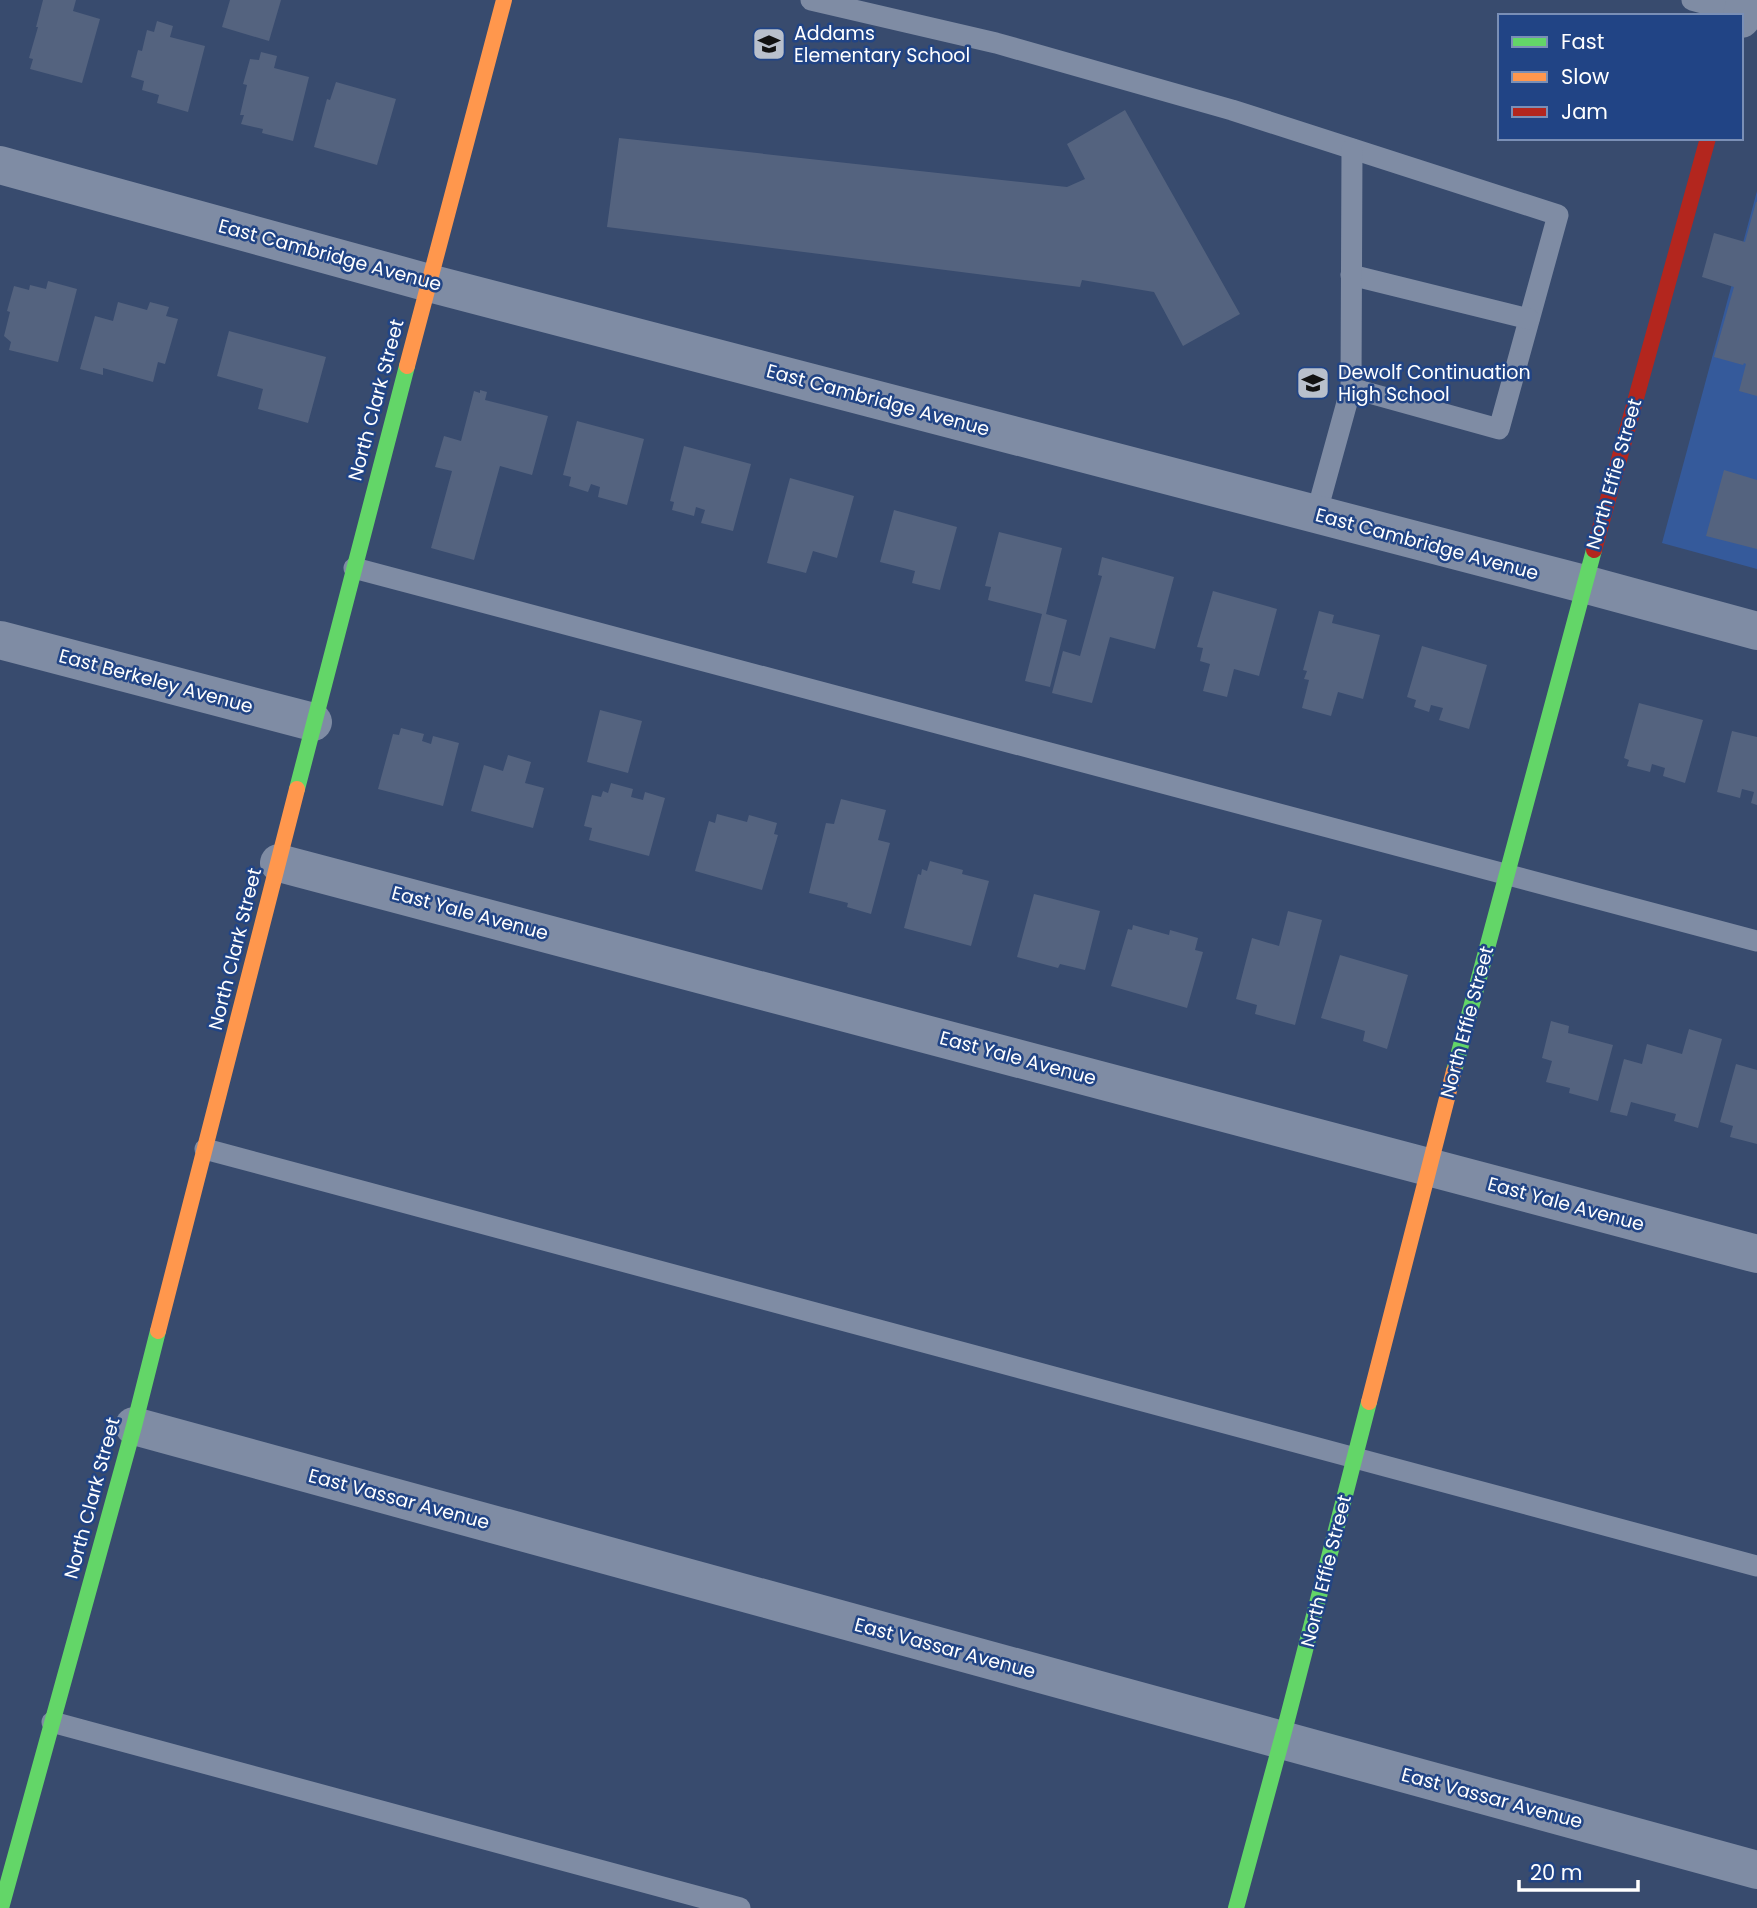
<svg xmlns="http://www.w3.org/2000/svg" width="1757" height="1908" font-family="Poppins,sans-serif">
<rect width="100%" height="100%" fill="#384b6e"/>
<!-- green -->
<path fill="#355a9b" d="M 1757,191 L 1757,569 L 1662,543 Z"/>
<!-- building -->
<g fill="#54637f">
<path d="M 43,0 L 76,0 L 73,11 L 100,19 L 82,83 L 30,69 L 33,59 L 29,58 L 38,27 L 36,27 Z"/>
<path d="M 230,0 L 281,0 L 269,41 L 222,27 Z"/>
<path d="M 157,21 L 173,26 L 170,37 L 205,46 L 188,112 L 157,103 L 159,95 L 142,90 L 144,81 L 131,77 L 138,50 L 142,51 L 147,30 L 154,32 Z"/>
<path d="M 261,52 L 277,56 L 274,68 L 309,77 L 293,141 L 262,133 L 263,129 L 241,124 L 244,115 L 240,115 L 247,85 L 243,84 L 250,59 L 259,60 Z"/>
<path d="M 336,82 L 396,99 L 377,165 L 314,147 L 327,99 L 330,100 Z"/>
<path d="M 1125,110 L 1240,314 L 1183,346 L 1154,292 L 1082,280 L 1080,287 L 607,227 L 619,138 L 1067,187 L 1085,179 L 1067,144 Z"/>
<path d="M 1756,202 L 1757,202 L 1757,396 L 1739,391 L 1746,364 L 1744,363 L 1743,365 L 1714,357 L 1734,287 L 1702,277 L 1714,233 L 1745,242 Z"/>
<path d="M 48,281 L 77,289 L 58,362 L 9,350 L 11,342 L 4,336 L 10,312 L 7,311 L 14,286 L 29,290 L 30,285 L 46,289 Z"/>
<path d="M 118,302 L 147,310 L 150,302 L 169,307 L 166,316 L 178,319 L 165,364 L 158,362 L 153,382 L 103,368 L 103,375 L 80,369 L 95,316 L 113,321 Z"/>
<path d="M 229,331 L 326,357 L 308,423 L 258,409 L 263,389 L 217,376 Z"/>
<path d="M 480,390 L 487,392 L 485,400 L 548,416 L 532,475 L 500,466 L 474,560 L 431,548 L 452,471 L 435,467 L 444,436 L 461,441 L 474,391 L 480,393 Z"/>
<path d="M 577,421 L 644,439 L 627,505 L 598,497 L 600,487 L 591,484 L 588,492 L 569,486 L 571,477 L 563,475 Z"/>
<path d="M 684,446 L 751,464 L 733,531 L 701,523 L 705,510 L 696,507 L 694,516 L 672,510 L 674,502 L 670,501 Z"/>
<path d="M 1724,470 L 1757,480 L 1757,549 L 1706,536 Z"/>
<path d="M 790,478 L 854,496 L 837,558 L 813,551 L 806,573 L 767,563 Z"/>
<path d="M 894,510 L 957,527 L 940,590 L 912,583 L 915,571 L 880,562 Z"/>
<path d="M 999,532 L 1062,548 L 1046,614 L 1067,620 L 1050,687 L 1025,681 L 1042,614 L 988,600 L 991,587 L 985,586 Z"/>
<path d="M 1102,557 L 1174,577 L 1155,649 L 1110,637 L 1092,703 L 1052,693 L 1063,651 L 1080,656 L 1102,576 L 1098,575 Z"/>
<path d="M 1213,591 L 1277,609 L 1259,676 L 1234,669 L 1227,697 L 1203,691 L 1210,664 L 1200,661 L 1203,648 L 1197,647 Z"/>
<path d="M 1319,611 L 1334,615 L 1332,623 L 1380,635 L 1363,699 L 1338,692 L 1331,716 L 1302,708 L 1309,680 L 1304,679 L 1307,671 L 1303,670 Z"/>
<path d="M 1422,646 L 1487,665 L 1469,729 L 1439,720 L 1443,708 L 1431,705 L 1429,712 L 1414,707 L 1416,700 L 1407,697 Z"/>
<path d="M 1639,703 L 1703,720 L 1685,783 L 1663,776 L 1665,768 L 1652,764 L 1650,772 L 1627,766 L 1629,760 L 1624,758 Z"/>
<path d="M 600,710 L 642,721 L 628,773 L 587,762 Z"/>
<path d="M 401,728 L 424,734 L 422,741 L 431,744 L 433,736 L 459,743 L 443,806 L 378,789 L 393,734 L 399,735 Z"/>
<path d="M 1732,731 L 1757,737 L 1757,805 L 1751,803 L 1754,792 L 1742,789 L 1740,798 L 1717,792 Z"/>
<path d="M 508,755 L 531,762 L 525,783 L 544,788 L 533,828 L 471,811 L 484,765 L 503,771 Z"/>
<path d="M 611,783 L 633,789 L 631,797 L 643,800 L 645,792 L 665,798 L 649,856 L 589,840 L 592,828 L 584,826 L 592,795 L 601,797 L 603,791 L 608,793 Z"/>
<path d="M 841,799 L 886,810 L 878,840 L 890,843 L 871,914 L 847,907 L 848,903 L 809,893 L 826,823 L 834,824 Z"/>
<path d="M 717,814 L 747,822 L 749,815 L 777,823 L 774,834 L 778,835 L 762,890 L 695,871 L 709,821 L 715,823 Z"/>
<path d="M 930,861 L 963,870 L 962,874 L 989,881 L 971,946 L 904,928 L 918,874 L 921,875 L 922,869 L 927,871 Z"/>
<path d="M 1034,894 L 1100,911 L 1085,970 L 1060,964 L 1058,968 L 1017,957 Z"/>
<path d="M 1288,911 L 1322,920 L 1295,1025 L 1255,1014 L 1257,1005 L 1236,999 L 1252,938 L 1279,946 Z"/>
<path d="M 1133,925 L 1169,935 L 1170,930 L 1198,938 L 1195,950 L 1203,952 L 1187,1008 L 1111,986 L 1128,929 L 1132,930 Z"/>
<path d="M 1340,955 L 1408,975 L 1387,1049 L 1363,1041 L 1365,1031 L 1321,1018 Z"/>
<path d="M 1551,1021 L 1569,1026 L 1568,1033 L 1613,1045 L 1598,1101 L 1569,1093 L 1570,1088 L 1546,1082 L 1552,1061 L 1542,1058 Z"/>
<path d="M 1689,1029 L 1722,1039 L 1698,1128 L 1674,1121 L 1676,1114 L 1631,1102 L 1627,1116 L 1610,1112 L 1624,1059 L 1642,1064 L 1647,1044 L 1682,1054 Z"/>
<path d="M 1736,1064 L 1757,1070 L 1757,1144 L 1730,1137 L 1733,1126 L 1720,1122 Z"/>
</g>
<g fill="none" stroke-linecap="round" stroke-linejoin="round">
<!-- lane -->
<g stroke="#7f8ca4" stroke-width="21">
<path d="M 811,0 L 996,43 L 1232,110 L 1558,215 L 1499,429 L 1351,388 L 1316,515"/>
<path d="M 1692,0 L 1751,16"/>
<path d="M 1351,275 L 1529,319"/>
<path d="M 1351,388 L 1352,149"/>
<path d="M 354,568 L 1757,941"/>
<path d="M 205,1149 L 1757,1566"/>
<path d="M 52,1722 L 740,1908"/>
</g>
<!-- street -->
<g stroke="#7f8ca4" stroke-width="38">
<path d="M 1741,19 L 1746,0"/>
<path d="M 0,165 L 429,283 L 1584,584 L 1757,631"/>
<path d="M 0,640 L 313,722"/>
<path d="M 279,863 L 1757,1254"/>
<path d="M 134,1426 L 1757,1870"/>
</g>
<!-- fast -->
<g stroke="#63d668" stroke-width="16">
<path d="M 297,789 L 407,366"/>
<path d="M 1454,1071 L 1594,550"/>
<path d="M 1,1908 L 134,1426 L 158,1331"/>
<path d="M 1236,1908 L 1286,1724 L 1369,1402"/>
</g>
<!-- slow -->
<g stroke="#ff974d" stroke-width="16">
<path d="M 407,366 L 504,0"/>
<path d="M 158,1331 L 297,789"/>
<path d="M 1369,1402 L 1454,1071"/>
</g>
<!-- jam -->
<path stroke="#b3261e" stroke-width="16" d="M 1594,550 L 1708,138"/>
</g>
<!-- icons -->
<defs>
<symbol id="school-square" viewBox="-11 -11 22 22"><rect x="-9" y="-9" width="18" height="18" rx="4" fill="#b9c0cc" stroke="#214485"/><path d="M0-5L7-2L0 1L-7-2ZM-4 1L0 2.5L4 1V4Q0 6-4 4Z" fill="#111"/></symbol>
</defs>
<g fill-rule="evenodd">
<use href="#school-square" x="750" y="25" width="38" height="38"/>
<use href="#school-square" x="1294" y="364" width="38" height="38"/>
</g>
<g text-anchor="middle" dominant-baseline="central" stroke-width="5" stroke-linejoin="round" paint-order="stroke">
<!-- poi labels -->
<g font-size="19" fill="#fff" stroke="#214485" text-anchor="start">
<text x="794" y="33">Addams<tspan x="794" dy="22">Elementary School</tspan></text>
<text x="1338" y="372">Dewolf Continuation<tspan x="1338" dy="22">High School</tspan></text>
</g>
<!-- street labels -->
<g font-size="19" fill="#fff" stroke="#214485">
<text transform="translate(330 255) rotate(15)">East Cambridge Avenue</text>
<text transform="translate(376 400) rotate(-75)">North Clark Street</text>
<text transform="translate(878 400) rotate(15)">East Cambridge Avenue</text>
<text transform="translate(1614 474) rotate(-74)">North Effie Street</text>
<text transform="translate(1427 544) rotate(15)">East Cambridge Avenue</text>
<text transform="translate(156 681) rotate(15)">East Berkeley Avenue</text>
<text transform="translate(470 913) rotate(15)">East Yale Avenue</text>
<text transform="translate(235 949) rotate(-76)">North Clark Street</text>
<text transform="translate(1467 1022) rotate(-75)">North Effie Street</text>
<text transform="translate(1018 1058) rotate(15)">East Yale Avenue</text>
<text transform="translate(1566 1204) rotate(15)">East Yale Avenue</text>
<text transform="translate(92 1498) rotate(-75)">North Clark Street</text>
<text transform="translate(399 1499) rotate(15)">East Vassar Avenue</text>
<text transform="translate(1326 1571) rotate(-76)">North Effie Street</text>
<text transform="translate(945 1648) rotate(15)">East Vassar Avenue</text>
<text transform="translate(1492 1798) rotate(15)">East Vassar Avenue</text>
</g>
</g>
<!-- legend -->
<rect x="1498" y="14" width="245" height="126" fill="#214485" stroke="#7a8fb6" stroke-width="2"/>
<rect x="1512" y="37" width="35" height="10" fill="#63d668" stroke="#7a8fb6" stroke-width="2"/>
<text x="1561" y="49" font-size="21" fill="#ffffff">Fast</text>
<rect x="1512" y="72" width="35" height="10" fill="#ff974d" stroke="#7a8fb6" stroke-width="2"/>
<text x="1561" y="84" font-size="21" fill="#ffffff">Slow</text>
<rect x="1512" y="107" width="35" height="10" fill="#b3261e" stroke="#7a8fb6" stroke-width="2"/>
<text x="1561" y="119" font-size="21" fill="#ffffff">Jam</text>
<!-- scale -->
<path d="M1519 1880v10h119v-10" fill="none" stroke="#ffffff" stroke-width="3.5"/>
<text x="1530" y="1880" font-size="21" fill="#ffffff" stroke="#214485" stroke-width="5" paint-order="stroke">20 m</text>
</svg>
